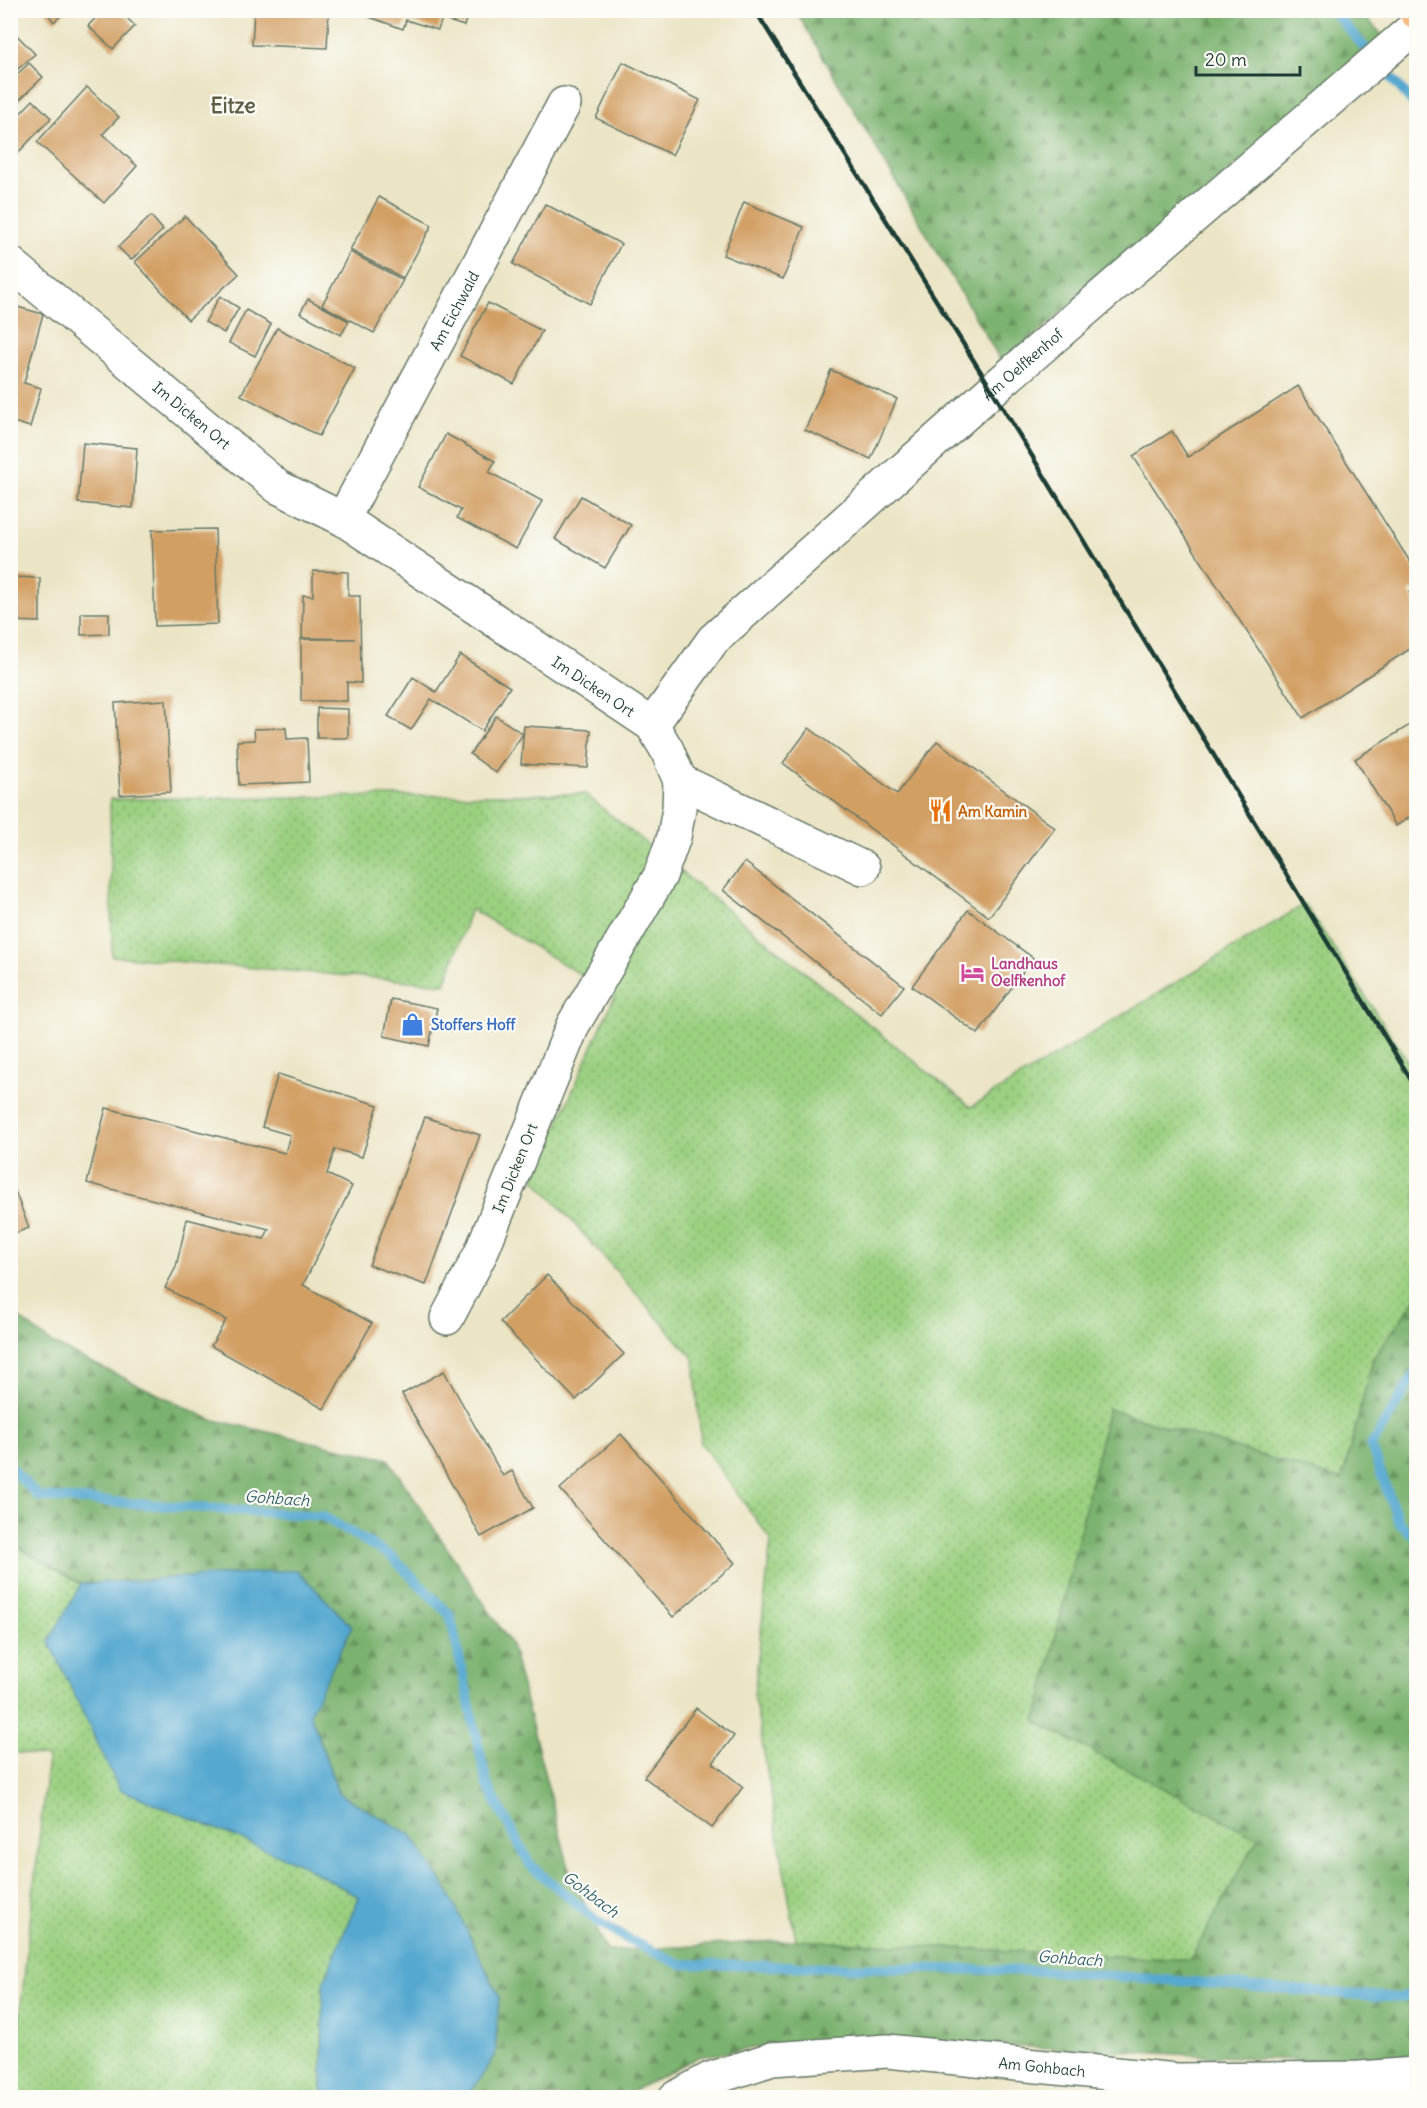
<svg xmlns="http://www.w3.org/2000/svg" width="1427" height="2108" font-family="Delius,sans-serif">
<defs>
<pattern id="grass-dots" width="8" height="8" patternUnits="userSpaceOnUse" patternTransform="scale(1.5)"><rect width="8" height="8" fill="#9bd081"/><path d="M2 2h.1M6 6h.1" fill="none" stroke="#7eaa6a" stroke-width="1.8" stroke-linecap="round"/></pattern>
<pattern id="forest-firs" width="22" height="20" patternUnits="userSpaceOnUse" patternTransform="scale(1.5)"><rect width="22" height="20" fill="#7cb26f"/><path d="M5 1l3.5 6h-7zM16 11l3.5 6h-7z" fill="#65925c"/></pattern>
</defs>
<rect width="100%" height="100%" fill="#fdfcf7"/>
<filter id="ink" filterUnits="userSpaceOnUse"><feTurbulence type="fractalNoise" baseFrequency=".0167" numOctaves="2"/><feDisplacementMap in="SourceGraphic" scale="12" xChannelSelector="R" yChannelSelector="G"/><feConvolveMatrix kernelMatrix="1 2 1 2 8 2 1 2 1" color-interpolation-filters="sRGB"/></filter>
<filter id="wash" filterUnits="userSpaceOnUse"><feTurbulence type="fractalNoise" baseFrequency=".008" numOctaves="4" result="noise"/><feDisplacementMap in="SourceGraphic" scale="24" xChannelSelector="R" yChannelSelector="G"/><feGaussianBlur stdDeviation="1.35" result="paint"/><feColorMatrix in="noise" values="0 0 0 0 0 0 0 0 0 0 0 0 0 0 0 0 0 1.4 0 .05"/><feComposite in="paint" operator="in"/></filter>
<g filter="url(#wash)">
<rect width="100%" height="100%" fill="#ebe5c6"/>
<!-- grass -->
<g fill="url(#grass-dots)" stroke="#5d865a" stroke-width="1.5">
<path d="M 585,794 L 971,1107 L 1305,904 L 1416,1074 L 1416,1298 L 1373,1359 L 1342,1480 L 1108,1409 L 1258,1838 L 1190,1960 L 796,1940 L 754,1695 L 771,1540 L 701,1443 L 694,1359 L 534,1178 L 615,995 L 471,909 L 445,984 L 112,956 L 110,799 Z"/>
<path d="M 11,1543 L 81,1584 L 49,1641 L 303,1865 L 359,1897 L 323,1984 L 322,2087 L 324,2097 L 11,2097 L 48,1757 L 11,1752 Z"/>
</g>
<!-- forest -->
<g fill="url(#forest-firs)" stroke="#4e7852" stroke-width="1.5">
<path d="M 1359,10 L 1386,39 L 1002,363 L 796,11 Z"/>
<path d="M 1416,1298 L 1416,2058 L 1359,2063 L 883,2040 L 760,2047 L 698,2057 L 631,2092 L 625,2097 L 468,2097 L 495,2056 L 499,1996 L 446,1888 L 411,1835 L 338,1793 L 310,1713 L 351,1626 L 297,1570 L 81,1584 L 11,1543 L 11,1312 L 53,1344 L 210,1419 L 388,1459 L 511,1644 L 570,1872 L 607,1951 L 796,1940 L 1190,1960 L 1258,1838 L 1036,1722 L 1108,1409 L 1342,1480 L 1373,1359 Z"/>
</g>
<!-- water -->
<path fill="#54a8d0" stroke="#3a7282" stroke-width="1.5" d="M 297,1570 L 352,1627 L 310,1713 L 338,1793 L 411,1835 L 446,1888 L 499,1996 L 495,2056 L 468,2097 L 324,2097 L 322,2087 L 323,1984 L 359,1897 L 303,1865 L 119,1789 L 49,1641 L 81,1584 Z"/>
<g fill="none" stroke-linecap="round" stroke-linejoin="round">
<!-- stream -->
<g stroke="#54a8d0" stroke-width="10">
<path d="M 1332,10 L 1416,106"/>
<path d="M 1416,1372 L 1371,1446 L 1399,1523 L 1416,1537"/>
<path d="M 10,1467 L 39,1497 L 322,1516 L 391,1556 L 450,1615 L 487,1785 L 531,1866 L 597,1921 L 625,1938 L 680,1964 L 1048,1971 L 1400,1998 L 1416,1991"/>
</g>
</g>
<g id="blocks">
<!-- building -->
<g fill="#d29f63">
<path d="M 45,10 L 67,10 L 54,22 Z"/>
<path d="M 103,10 L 119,10 L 135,26 L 113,49 L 88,26 Z"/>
<path d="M 254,10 L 329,10 L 327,48 L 252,45 Z"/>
<path d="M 350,10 L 469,10 L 464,26 L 442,19 L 438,30 L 406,20 L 403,29 Z"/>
<path d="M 10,28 L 35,54 L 10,76 Z"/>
<path d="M 623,62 L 700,100 L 672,155 L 596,118 Z"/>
<path d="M 29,63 L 43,77 L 10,109 L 10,81 Z"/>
<path d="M 87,87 L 119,117 L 103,134 L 137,166 L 104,203 L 37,142 Z"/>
<path d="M 33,100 L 51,118 L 16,155 L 10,150 L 10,124 Z"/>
<path d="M 379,197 L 432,225 L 403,278 L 350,250 Z"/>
<path d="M 744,202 L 804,227 L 783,279 L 723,255 Z"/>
<path d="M 545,204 L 621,244 L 590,304 L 513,264 Z"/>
<path d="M 151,216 L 163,230 L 131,260 L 118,247 Z"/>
<path d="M 185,216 L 239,274 L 188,320 L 135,262 Z"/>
<path d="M 350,252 L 403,280 L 374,333 L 322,305 Z"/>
<path d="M 220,296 L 239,308 L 224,333 L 205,322 Z"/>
<path d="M 308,299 L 349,321 L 341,335 L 300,313 Z"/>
<path d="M 488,303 L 542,331 L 514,384 L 460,356 Z"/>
<path d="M 10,305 L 43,314 L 24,383 L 41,388 L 30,427 L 10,421 Z"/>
<path d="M 246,310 L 271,324 L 255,356 L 229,343 Z"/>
<path d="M 277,328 L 355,368 L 319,436 L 241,395 Z"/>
<path d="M 831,370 L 897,399 L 871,459 L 805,430 Z"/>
<path d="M 1298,386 L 1416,571 L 1416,588 L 1409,592 L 1416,604 L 1416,645 L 1303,718 L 1133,456 L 1172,431 L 1188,457 Z"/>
<path d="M 446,434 L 495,461 L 489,472 L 542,501 L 516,549 L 457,518 L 461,510 L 418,487 Z"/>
<path d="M 83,443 L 137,448 L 133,508 L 78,503 Z"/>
<path d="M 581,496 L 631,525 L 605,568 L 555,539 Z"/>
<path d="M 215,529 L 218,624 L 155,626 L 152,530 Z"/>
<path d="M 313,571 L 348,572 L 348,596 L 360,596 L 361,683 L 347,682 L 347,701 L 301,701 L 301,639 L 355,639 L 302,638 L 303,595 L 313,596 Z"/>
<path d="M 10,577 L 40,578 L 40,622 L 10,621 Z"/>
<path d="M 81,613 L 109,613 L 109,634 L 81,635 Z"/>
<path d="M 460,655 L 510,687 L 482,731 L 431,699 L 411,730 L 388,716 L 413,677 L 436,692 Z"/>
<path d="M 166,700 L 171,792 L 120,795 L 115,703 Z"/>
<path d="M 317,708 L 348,709 L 348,738 L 317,738 Z"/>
<path d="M 496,716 L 523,734 L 496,773 L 470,754 Z"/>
<path d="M 1416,721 L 1416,813 L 1396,826 L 1355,759 Z"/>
<path d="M 524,726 L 591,730 L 588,768 L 521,764 Z"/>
<path d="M 286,728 L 287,739 L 307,738 L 309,782 L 239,785 L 237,741 L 255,740 L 254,729 Z"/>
<path d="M 809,728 L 897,794 L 937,741 L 1055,828 L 989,917 L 783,763 Z"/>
<path d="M 745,862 L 904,986 L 882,1014 L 723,890 Z"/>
<path d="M 968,910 L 1033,958 L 978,1034 L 912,986 Z"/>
<path d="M 391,999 L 437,1008 L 429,1046 L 384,1036 Z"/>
<path d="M 278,1074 L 378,1105 L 362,1157 L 335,1149 L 327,1174 L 352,1186 L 303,1285 L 372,1323 L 324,1409 L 211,1346 L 226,1320 L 165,1288 L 176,1267 L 187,1219 L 264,1239 L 269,1229 L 87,1183 L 106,1108 L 285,1153 L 290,1135 L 262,1127 Z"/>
<path d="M 425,1117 L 480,1135 L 426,1285 L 369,1265 Z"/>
<path d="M 10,1178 L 29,1228 L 10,1235 Z"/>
<path d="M 547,1275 L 624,1354 L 576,1400 L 500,1322 Z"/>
<path d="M 444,1371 L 503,1476 L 512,1471 L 533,1508 L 481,1537 L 402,1394 Z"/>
<path d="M 621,1434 L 735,1563 L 673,1617 L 560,1489 Z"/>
<path d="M 696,1708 L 734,1736 L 713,1763 L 743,1787 L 712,1828 L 644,1777 Z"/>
</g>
</g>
</g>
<g filter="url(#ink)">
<use href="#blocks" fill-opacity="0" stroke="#667867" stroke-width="1.5"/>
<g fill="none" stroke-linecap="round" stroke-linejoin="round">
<defs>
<g id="minor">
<path id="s1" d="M 10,263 L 278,487 L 343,519 L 652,725 L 667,750 L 680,781 L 679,809 L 674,837 L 660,876 L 573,1025 L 481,1253 L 447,1318"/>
<path id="s2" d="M 343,519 L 564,104"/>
<path id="s3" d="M 652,725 L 713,640 L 992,390 L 1416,26"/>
<path d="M 680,781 L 863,868"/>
<path id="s4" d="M 675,2098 L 710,2079 L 772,2059 L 887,2051 L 1176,2080 L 1360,2078 L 1416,2074"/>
</g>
<path id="major" d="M 1415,10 L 1416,12"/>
</defs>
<!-- minor casing -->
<use href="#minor" stroke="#667867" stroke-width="36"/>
<!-- major casing -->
<use href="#major" stroke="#667867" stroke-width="36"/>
<!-- minor -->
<use href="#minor" stroke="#fff" stroke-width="33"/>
<!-- major -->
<use href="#major" stroke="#f7be87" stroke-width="33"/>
<!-- rail -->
<path stroke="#1f3d34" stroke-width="4.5" d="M 755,10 L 992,390 L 1416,1088"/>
</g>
</g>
<!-- icons -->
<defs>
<symbol id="restaurant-bare" viewBox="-9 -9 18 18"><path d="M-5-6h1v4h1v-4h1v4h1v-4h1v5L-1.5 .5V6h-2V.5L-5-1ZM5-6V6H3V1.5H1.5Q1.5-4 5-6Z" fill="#e8710a" stroke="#fdfcf7" stroke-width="2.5" paint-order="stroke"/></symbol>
<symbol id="hotel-bare" viewBox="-9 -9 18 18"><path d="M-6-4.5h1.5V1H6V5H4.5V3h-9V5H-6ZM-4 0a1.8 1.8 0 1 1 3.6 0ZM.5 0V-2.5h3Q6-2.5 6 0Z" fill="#d1479c" stroke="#fdfcf7" stroke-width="2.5" paint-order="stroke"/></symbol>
<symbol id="shop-bare" viewBox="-9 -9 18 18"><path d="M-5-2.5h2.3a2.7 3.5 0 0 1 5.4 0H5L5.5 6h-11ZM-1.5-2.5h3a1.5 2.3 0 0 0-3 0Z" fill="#3f7fe0" stroke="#fdfcf7" stroke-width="2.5" paint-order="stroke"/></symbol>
</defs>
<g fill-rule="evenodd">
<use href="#restaurant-bare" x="924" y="794" width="33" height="33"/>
<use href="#hotel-bare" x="956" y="956" width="33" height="33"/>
<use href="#shop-bare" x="396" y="1008" width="33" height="33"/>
</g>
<g text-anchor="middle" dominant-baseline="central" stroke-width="4.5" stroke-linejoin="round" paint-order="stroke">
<!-- street labels -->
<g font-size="15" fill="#1f3d34" stroke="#fdfcf7">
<text stroke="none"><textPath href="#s2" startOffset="236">Am Eichwald</textPath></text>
<text stroke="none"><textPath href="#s3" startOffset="519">Am Oelfkenhof</textPath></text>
<text stroke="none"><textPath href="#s1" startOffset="237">Im Dicken Ort</textPath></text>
<text stroke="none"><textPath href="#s1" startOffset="723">Im Dicken Ort</textPath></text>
<text transform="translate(515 1168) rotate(-68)">Im Dicken Ort</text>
<text stroke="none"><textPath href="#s4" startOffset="376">Am Gohbach</textPath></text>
</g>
<!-- food labels -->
<g font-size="15" font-weight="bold" fill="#c56008" stroke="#fdfcf7" text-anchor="start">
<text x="958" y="811">Am Kamin</text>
</g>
<!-- hotel labels -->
<g font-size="15" font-weight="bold" fill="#b23c85" stroke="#fdfcf7" text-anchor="start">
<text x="991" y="963">Landhaus<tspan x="991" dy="17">Oelfkenhof</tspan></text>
</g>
<!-- shop labels -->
<g font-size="15" font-weight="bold" fill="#366cbe" stroke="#fdfcf7" text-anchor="start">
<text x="431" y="1024">Stoffers Hoff</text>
</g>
<!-- water labels -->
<g font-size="16" font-style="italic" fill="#32626b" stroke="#fdfcf7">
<text transform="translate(277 1498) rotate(4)">Gohbach</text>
<text transform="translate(591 1894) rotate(37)">Gohbach</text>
<text transform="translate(1070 1958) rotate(4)">Gohbach</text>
</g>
<!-- district labels -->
<g font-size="21" font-weight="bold" fill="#5e5f44" stroke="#fdfcf7">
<text x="233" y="105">Eitze</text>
</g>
</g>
<!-- margin -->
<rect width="1427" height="2108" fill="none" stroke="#fdfcf7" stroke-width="36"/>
<!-- scale -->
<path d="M1196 66v9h104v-9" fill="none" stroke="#1f3d34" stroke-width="3"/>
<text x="1205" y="66" font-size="18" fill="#1f3d34" stroke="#fdfcf7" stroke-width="4.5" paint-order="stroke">20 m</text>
</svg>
